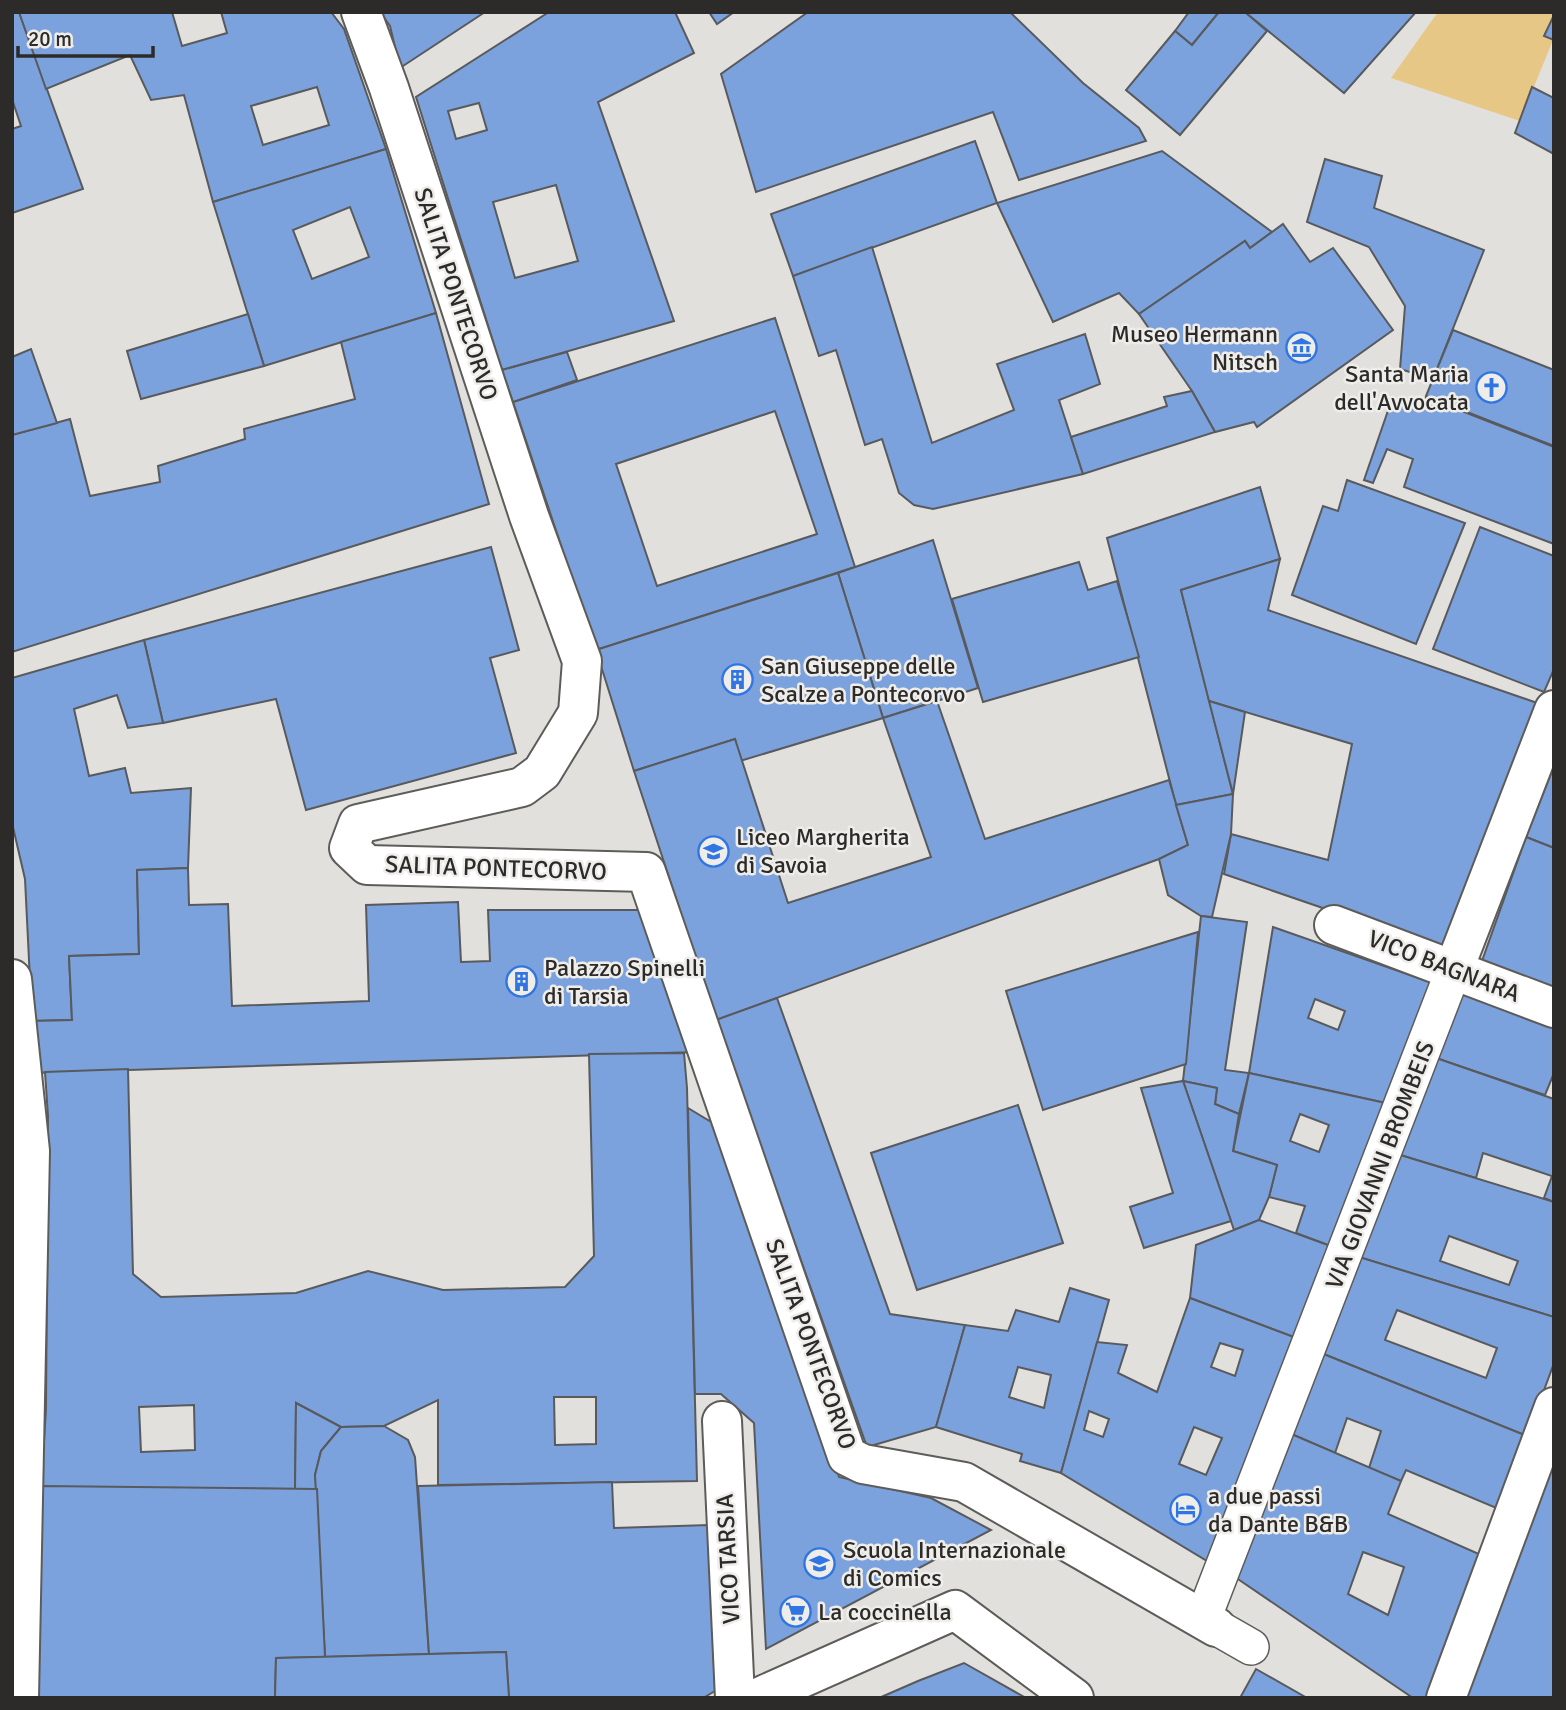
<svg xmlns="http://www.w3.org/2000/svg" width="1566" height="1710" font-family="Signika,sans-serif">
<rect width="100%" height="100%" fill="#e2e0dc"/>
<!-- green -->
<path fill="#e7c786" d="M 1438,12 L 1554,12 L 1544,35 L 1553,40 L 1520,121 L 1391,78 Z"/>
<!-- building -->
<g fill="#7ca2de" stroke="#585a5d" stroke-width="2" fill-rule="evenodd">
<path d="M 12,12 L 19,12 L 83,189 L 12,213 L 12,129 L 21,126 L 12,99 Z"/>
<path d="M 19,12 L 172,12 L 182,46 L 227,33 L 221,12 L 331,12 L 344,29 L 386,149 L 213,202 L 184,95 L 151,100 L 130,55 L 46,89 ZM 317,87 L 329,125 L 263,145 L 251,106 Z"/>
<path d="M 380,12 L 485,12 L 400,68 L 390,26 Z"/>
<path d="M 549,12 L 675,12 L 694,53 L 598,102 L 674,321 L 502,370 L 416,97 ZM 479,103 L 487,130 L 456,139 L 448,111 ZM 556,185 L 578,261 L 515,278 L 493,202 Z"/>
<path d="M 709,12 L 734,12 L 717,24 Z"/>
<path d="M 808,12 L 1010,12 L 1083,83 L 1139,128 L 1146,141 L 1019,180 L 993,112 L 756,192 L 721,74 Z"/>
<path d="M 1189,12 L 1219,12 L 1192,45 L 1175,31 Z"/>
<path d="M 1219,12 L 1245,12 L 1267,31 L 1180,135 L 1126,90 L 1175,31 L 1192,45 Z"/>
<path d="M 1245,12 L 1416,12 L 1344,93 Z"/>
<path d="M 1554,15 L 1554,40 L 1544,36 Z"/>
<path d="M 1532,87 L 1554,98 L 1554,154 L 1515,133 Z"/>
<path d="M 975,141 L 997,203 L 793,276 L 771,214 Z"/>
<path d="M 386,149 L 436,313 L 264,366 L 213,202 ZM 350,207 L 369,257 L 312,279 L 293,230 Z"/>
<path d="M 1162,151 L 1272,232 L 1250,248 L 1245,241 L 1139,314 L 1119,293 L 1053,322 L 997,203 Z"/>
<path d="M 1325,159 L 1382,176 L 1374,208 L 1484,250 L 1433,379 L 1400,369 L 1405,306 L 1369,247 L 1307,222 Z"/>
<path d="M 1283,224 L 1310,262 L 1333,248 L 1393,330 L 1257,427 L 1254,422 L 1215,432 L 1192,391 L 1139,314 L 1245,241 L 1250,248 Z"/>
<path d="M 872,247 L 932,443 L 1014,410 L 997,364 L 1085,334 L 1100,384 L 1059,400 L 1083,474 L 933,509 L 914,505 L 899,493 L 882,439 L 865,445 L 836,350 L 819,356 L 793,276 Z"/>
<path d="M 436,313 L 489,504 L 12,652 L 12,435 L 70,419 L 90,496 L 160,482 L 158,466 L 245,439 L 244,429 L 355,399 L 341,342 Z"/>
<path d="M 248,314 L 264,366 L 141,399 L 127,351 Z"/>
<path d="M 775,318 L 855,567 L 596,650 L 513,402 ZM 775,411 L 817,534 L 657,586 L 616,464 Z"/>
<path d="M 1453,330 L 1554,370 L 1554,446 L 1426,396 Z"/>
<path d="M 31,349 L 57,423 L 12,435 L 12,357 Z"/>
<path d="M 567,352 L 577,380 L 513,402 L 502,370 Z"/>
<path d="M 1192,391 L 1215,432 L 1083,474 L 1071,437 L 1167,406 L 1164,397 Z"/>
<path d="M 1426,397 L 1554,447 L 1554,544 L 1404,487 L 1413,459 L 1387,449 L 1373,483 L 1364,480 L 1392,399 L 1421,411 Z"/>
<path d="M 1347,480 L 1465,523 L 1416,644 L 1292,595 L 1323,506 L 1338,511 Z"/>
<path d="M 1260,487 L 1280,559 L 1181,590 L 1233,794 L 1176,805 L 1107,538 Z"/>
<path d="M 1480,527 L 1554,556 L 1554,669 L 1544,692 L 1433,649 Z"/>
<path d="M 933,540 L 978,688 L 883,718 L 838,573 Z"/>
<path d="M 491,547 L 519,650 L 490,658 L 516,753 L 306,810 L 276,699 L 163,723 L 144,640 Z"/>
<path d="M 1280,559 L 1268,610 L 1546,706 L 1445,950 L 1224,874 L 1231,834 L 1328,860 L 1352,744 L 1209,701 L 1181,590 Z"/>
<path d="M 1079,562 L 1088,590 L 1117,581 L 1139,657 L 983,702 L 952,599 Z"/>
<path d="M 838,573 L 883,718 L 740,761 L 735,739 L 634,771 L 596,650 Z"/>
<path d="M 144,640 L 163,723 L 128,728 L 117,695 L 74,709 L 89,776 L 125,768 L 131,793 L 191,788 L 188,868 L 137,870 L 139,954 L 69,956 L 72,1020 L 32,1021 L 25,879 L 12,823 L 12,678 Z"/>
<path d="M 937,701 L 985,839 L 1169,780 L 1188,845 L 1159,859 L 716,1020 L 634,771 L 735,739 L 788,903 L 931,857 L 883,718 Z"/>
<path d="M 1209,701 L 1245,712 L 1233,794 Z"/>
<path d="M 1554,766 L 1554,848 L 1526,837 Z"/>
<path d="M 1233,794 L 1231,834 L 1212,917 L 1201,916 L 1168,895 L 1159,859 L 1188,845 L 1176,805 Z"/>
<path d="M 1526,837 L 1554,848 L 1554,990 L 1482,961 Z"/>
<path d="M 188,868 L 189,905 L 228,904 L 232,1006 L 369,1001 L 366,905 L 458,902 L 461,962 L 490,961 L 488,910 L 651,910 L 696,1052 L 34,1073 L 32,1021 L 72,1020 L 69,956 L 139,954 L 137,870 Z"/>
<path d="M 1201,916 L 1247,922 L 1225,1070 L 1249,1073 L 1239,1114 L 1215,1104 L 1217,1088 L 1183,1081 Z"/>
<path d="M 1273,927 L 1430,982 L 1390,1104 L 1249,1073 ZM 1315,999 L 1345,1011 L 1338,1030 L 1308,1018 Z"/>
<path d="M 1198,932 L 1186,1064 L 1043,1110 L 1006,991 Z"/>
<path d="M 1467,984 L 1554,1017 L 1554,1073 L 1545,1095 L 1436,1058 Z"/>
<path d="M 777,998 L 890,1314 L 965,1325 L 936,1427 L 867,1447 L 716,1020 Z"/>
<path d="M 684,1053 L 687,1088 L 697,1481 L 438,1485 L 438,1400 L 384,1426 L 341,1427 L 296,1403 L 295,1489 L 41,1487 L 46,1409 L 48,1116 L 45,1072 L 128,1069 L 133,1274 L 161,1297 L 296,1293 L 368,1271 L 443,1290 L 565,1287 L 594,1256 L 589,1054 ZM 554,1397 L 596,1397 L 596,1444 L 555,1445 ZM 194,1405 L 195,1450 L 141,1452 L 139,1407 Z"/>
<path d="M 1436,1058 L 1554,1099 L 1554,1202 L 1544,1198 L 1552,1176 L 1483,1153 L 1476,1178 L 1397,1154 Z"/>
<path d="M 1249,1073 L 1390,1104 L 1336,1248 L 1296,1233 L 1305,1206 L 1269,1197 L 1277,1165 L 1233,1151 ZM 1300,1114 L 1329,1125 L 1319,1152 L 1290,1141 Z"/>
<path d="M 1183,1081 L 1217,1088 L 1215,1104 L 1239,1114 L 1233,1151 L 1277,1165 L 1269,1197 L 1259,1220 L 1234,1230 Z"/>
<path d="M 1183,1081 L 1231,1221 L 1144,1248 L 1130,1207 L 1173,1193 L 1141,1088 Z"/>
<path d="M 1018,1105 L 1063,1243 L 917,1290 L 871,1153 Z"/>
<path d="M 688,1108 L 716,1125 L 839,1477 L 931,1498 L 991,1530 L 766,1649 L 754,1423 L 721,1394 L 695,1394 Z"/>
<path d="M 1397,1154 L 1554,1202 L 1554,1317 L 1359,1257 ZM 1449,1236 L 1518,1261 L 1509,1285 L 1440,1261 Z"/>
<path d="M 1259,1220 L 1336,1248 L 1299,1339 L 1190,1298 L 1196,1245 Z"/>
<path d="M 1359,1257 L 1554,1317 L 1554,1363 L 1527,1436 L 1321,1353 ZM 1397,1310 L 1497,1348 L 1486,1378 L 1385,1340 Z"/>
<path d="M 1070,1288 L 1109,1300 L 1061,1473 L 1020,1461 L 1022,1454 L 936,1427 L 965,1325 L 1008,1331 L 1016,1310 L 1059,1322 ZM 1018,1367 L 1051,1375 L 1044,1408 L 1009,1397 Z"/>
<path d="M 1190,1298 L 1299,1339 L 1212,1564 L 1061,1473 L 1097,1342 L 1127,1345 L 1118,1373 L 1157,1392 ZM 1220,1343 L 1243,1350 L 1235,1376 L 1211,1367 ZM 1089,1411 L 1109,1419 L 1103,1437 L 1084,1430 ZM 1194,1427 L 1222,1438 L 1206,1475 L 1179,1464 Z"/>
<path d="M 1321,1353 L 1527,1436 L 1501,1510 L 1406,1470 L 1401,1481 L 1369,1468 L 1381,1431 L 1347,1418 L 1335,1453 L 1289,1433 Z"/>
<path d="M 296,1403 L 341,1427 L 321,1451 L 315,1475 L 317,1489 L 295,1489 Z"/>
<path d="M 384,1426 L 408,1440 L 415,1457 L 429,1654 L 325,1657 L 315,1475 L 321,1451 L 341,1427 Z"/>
<path d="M 1289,1433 L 1401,1481 L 1388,1514 L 1488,1558 L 1433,1698 L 1413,1698 L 1229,1573 ZM 1363,1552 L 1404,1567 L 1388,1615 L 1348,1594 Z"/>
<path d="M 1554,1461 L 1554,1698 L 1469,1698 L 1466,1696 Z"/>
<path d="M 612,1482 L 614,1528 L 709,1525 L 715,1691 L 703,1698 L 509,1698 L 506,1652 L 429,1654 L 418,1486 Z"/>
<path d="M 41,1486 L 317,1489 L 325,1657 L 276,1658 L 275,1698 L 38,1698 Z"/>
<path d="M 506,1652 L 509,1698 L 275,1698 L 276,1658 Z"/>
<path d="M 964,1663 L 1026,1698 L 879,1698 L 918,1681 Z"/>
<path d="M 1256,1669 L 1307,1698 L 1240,1698 Z"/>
</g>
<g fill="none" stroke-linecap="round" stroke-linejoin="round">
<defs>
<g id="pedestrian">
<path d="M 1203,1619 L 1454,969"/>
<path d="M 1216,1627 L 1251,1647"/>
</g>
<g id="minor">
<path d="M 361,12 L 389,88 L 529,516 L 582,661 L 578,713 L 542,772 L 522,787 L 358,824 L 349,848 L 367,865 L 646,872 L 847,1456 L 863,1464 L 964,1482 L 1216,1627"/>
<path d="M 1334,925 L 1554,1008"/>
<path d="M 1454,969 L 1554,710"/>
<path d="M 12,979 L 30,1151 L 19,1698"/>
<path d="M 722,1421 L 735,1698"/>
<path d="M 757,1698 L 955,1610 L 1074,1698"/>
<path d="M 1446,1698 L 1554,1407"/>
</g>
</defs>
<!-- pedestrian casing -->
<use href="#pedestrian" stroke="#5e5c59" stroke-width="38"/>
<!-- minor casing -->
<use href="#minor" stroke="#5e5c59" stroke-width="42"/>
<!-- pedestrian -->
<use href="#pedestrian" stroke="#fff" stroke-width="35"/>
<!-- minor -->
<use href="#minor" stroke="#fff" stroke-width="38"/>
</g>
<!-- icons -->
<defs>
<symbol id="museum-ring" viewBox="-11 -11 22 22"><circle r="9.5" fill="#efede9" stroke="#3076e3" stroke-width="1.5"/><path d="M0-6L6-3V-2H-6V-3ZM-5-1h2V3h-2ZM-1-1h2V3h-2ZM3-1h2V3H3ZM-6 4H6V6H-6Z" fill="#3076e3"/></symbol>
<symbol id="church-ring" viewBox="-11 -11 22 22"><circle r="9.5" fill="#efede9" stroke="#3076e3" stroke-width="1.5"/><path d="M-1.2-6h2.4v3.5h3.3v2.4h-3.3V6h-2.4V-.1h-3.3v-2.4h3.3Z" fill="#3076e3"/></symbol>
<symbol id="building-ring" viewBox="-11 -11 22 22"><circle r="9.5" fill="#efede9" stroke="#3076e3" stroke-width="1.5"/><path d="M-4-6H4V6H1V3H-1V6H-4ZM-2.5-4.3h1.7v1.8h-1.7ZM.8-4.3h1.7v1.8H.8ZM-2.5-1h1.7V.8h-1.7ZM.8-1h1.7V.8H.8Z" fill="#3076e3"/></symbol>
<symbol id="school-ring" viewBox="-11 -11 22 22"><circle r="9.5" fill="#efede9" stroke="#3076e3" stroke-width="1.5"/><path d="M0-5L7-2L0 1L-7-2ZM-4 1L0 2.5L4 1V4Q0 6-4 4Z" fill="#3076e3"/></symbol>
<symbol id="hotel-ring" viewBox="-11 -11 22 22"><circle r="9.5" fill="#efede9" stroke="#3076e3" stroke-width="1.5"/><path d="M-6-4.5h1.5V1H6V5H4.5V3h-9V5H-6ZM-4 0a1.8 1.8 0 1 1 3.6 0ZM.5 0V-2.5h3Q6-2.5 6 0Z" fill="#3076e3"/></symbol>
<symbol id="supermarket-ring" viewBox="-11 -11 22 22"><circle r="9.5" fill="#efede9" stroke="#3076e3" stroke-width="1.5"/><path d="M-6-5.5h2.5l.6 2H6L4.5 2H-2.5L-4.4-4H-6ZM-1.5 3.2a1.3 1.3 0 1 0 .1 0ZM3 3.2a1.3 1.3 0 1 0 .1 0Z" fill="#3076e3"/></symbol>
</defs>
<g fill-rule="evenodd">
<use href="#museum-ring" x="1284" y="330" width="35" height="35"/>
<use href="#church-ring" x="1474" y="370" width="35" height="35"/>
<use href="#building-ring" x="720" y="662" width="35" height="35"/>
<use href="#school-ring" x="696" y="834" width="35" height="35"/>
<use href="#building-ring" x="504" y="964" width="35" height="35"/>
<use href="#hotel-ring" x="1168" y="1492" width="35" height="35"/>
<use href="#school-ring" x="802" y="1546" width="35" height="35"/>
<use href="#supermarket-ring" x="778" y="1594" width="35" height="35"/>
</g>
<g text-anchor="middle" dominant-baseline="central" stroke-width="5" stroke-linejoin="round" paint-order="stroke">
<!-- street labels -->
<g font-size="24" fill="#2c2b2a" stroke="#efede9">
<text transform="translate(456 294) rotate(72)">SALITA PONTECORVO</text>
<text transform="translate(496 868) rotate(2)">SALITA PONTECORVO</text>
<text transform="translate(1444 966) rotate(21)">VICO BAGNARA</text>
<text transform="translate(1380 1165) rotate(-69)">VIA GIOVANNI BROMBEIS</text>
<text transform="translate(811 1344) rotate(70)">SALITA PONTECORVO</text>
<text transform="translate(728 1559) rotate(-93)">VICO TARSIA</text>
</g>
<!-- poi labels -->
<g font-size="24" fill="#2c2b2a" stroke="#efede9" text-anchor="start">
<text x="1278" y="334" text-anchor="end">Museo Hermann<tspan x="1278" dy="28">Nitsch</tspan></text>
<text x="1469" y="374" text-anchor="end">Santa Maria<tspan x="1469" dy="28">dell'Avvocata</tspan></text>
<text x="761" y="666">San Giuseppe delle<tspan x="761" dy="28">Scalze a Pontecorvo</tspan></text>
<text x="736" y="837">Liceo Margherita<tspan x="736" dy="28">di Savoia</tspan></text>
<text x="544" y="968">Palazzo Spinelli<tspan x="544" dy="28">di Tarsia</tspan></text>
<text x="1208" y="1496">a due passi<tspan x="1208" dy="28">da Dante B&amp;B</tspan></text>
<text x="843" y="1550">Scuola Internazionale<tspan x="843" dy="28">di Comics</tspan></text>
<text x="818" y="1612">La coccinella</text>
</g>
</g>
<!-- border -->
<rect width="1566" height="1710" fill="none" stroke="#2c2b2a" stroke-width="28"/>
<!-- scale -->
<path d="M18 46v10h135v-10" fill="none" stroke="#2c2b2a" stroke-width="3.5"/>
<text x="28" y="46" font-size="21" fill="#2c2b2a" stroke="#efede9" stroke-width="5" paint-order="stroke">20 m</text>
</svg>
